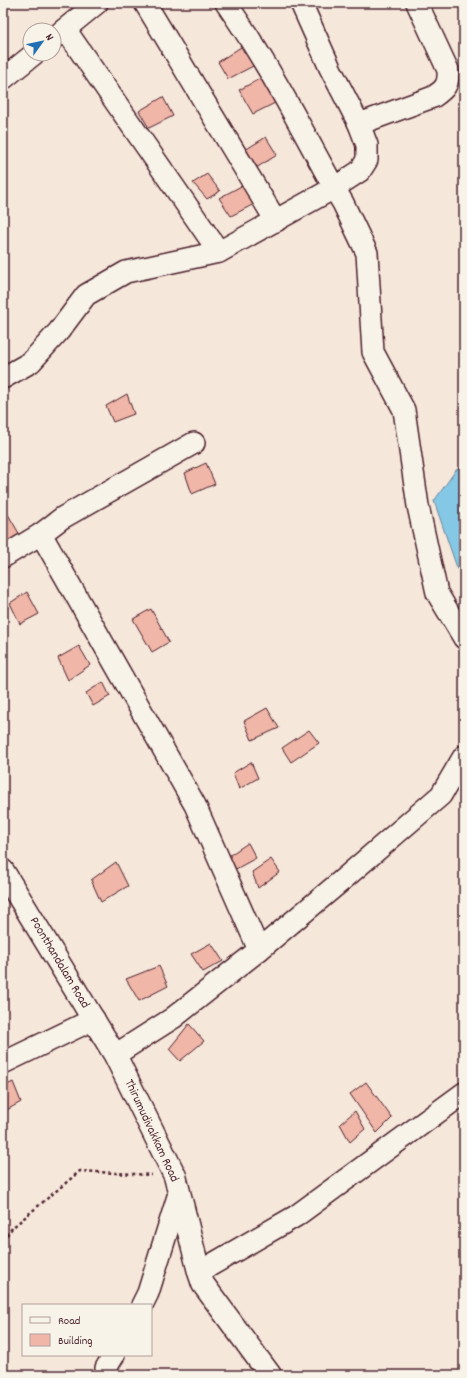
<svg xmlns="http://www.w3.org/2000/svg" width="467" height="1378" font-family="Dekko,sans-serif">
<rect width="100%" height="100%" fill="#f6e7db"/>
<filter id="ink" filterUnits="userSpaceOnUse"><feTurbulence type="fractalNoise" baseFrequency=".025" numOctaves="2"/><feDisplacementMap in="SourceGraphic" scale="8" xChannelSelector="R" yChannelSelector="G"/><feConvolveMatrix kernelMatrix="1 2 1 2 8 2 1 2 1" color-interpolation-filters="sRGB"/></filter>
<g filter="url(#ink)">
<!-- water -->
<path fill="#84c8e5" stroke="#6d849b" d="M 464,465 L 464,588 L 434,501 L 456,470 Z"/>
<!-- building -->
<g fill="#f0b6a8" stroke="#4a1f2b">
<path d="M 244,45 L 257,64 L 228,79 L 218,62 Z"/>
<path d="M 263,77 L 275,103 L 253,114 L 239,90 Z"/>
<path d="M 163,97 L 173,116 L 149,128 L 139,111 Z"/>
<path d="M 266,137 L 277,155 L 256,168 L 245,150 Z"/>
<path d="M 207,174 L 220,191 L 207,199 L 193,183 Z"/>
<path d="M 245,184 L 254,204 L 231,216 L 219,198 Z"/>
<path d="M 127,394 L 134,414 L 113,422 L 106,406 Z"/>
<path d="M 206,463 L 215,484 L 192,494 L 185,473 Z"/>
<path d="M 6,511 L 20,535 L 3,545 L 3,513 Z"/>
<path d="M 27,592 L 39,614 L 20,624 L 10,603 Z"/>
<path d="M 151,609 L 169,642 L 152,652 L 133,619 Z"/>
<path d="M 79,646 L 90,665 L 68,680 L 58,658 Z"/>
<path d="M 103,682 L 110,696 L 93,706 L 86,693 Z"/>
<path d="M 267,708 L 279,728 L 252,740 L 244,721 Z"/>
<path d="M 309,730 L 319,743 L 291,762 L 282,748 Z"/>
<path d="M 251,762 L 258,778 L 239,789 L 233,773 Z"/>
<path d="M 248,843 L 256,858 L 232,871 L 227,857 Z"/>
<path d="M 271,859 L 280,872 L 258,888 L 252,872 Z"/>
<path d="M 116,862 L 128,886 L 101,902 L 91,880 Z"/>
<path d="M 211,943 L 223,961 L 203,972 L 191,954 Z"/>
<path d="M 159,966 L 168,986 L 139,1001 L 126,979 Z"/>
<path d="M 189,1024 L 204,1041 L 180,1061 L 169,1049 Z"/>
<path d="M 13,1082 L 21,1102 L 3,1112 L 3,1087 Z"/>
<path d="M 366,1082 L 392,1118 L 377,1133 L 350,1094 Z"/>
<path d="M 355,1111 L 365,1129 L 350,1142 L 340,1124 Z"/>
</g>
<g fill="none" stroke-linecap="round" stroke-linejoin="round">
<defs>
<g id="minor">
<path d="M 145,3 L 276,221"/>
<path d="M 226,3 C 267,62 300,125 334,188 L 343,203 L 367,253 L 373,352 L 404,410 L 418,506 L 437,593 L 464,638"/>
<path d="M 65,29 L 219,252"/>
<path d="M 54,38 L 97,3"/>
<path d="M 3,79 L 34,54"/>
<path d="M 359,124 L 433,97 C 445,89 449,85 448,70 L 417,3"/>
<path d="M 3,378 L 31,362 L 59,331 L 86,295 L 126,272 L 219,252 L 334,188 L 360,171 L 367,160 L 367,145 L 359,124 L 330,68 L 301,3"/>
<path d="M 41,534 L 195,805 L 259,950"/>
<path d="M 3,557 L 41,534 L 62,518 L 194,443"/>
<path d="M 115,1055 L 173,1018 L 259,950 L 340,882 L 441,795 L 464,756"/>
<path d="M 3,1063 L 94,1019"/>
<path d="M 199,1272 L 296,1216 L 464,1093"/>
<path d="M 142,1305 L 148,1293 L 179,1193"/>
<path d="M 106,1375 L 106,1368 L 114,1355"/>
</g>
<path id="tertiary" d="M 3,871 L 115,1055 L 175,1176 L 199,1272 L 203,1284 L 270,1375"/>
</defs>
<!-- minor casing -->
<use href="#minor" stroke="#4a1f2b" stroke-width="24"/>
<!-- tertiary casing -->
<use href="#tertiary" stroke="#4a1f2b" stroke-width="25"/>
<!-- path -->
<path stroke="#4a1f2b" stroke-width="2.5" stroke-dasharray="3 3" stroke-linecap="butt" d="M 3,1240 L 12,1228 L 80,1171 L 152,1175"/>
<!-- minor -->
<use href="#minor" stroke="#f7f3e8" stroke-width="21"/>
<!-- tertiary -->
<use href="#tertiary" stroke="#f7f3e8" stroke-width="22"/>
</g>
</g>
<g text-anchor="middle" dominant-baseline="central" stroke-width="3" stroke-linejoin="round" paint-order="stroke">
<!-- street labels -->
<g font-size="13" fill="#4a1f2b" stroke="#f7f3e8">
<text transform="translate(59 963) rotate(59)">Poonthandalam Road</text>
<text transform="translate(151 1131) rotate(65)">Thirumudivakkam Road</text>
</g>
</g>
<!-- margin -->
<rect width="467" height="1378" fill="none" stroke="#f7f3e8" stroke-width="16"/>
<rect x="8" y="8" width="451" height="1362" fill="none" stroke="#4a1f2b" stroke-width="1.5" filter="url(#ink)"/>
<!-- legend -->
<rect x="22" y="1304" width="130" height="52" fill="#f7f3e8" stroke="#b29e9c"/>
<rect x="30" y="1317" width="20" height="6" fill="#f7f3e8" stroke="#b29e9c"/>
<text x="58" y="1324" font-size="12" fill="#4a1f2b">Road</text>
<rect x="30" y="1334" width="20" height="12" fill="#f0b6a8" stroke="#b29e9c"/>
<text x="58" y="1344" font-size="12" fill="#4a1f2b">Building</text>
<!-- north arrow -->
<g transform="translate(42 42) rotate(57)"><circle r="19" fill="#f7f3e8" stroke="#b29e9c"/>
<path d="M0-3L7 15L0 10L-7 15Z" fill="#1f6fb2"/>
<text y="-6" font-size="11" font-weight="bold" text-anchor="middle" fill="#4a1f2b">N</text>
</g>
</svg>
